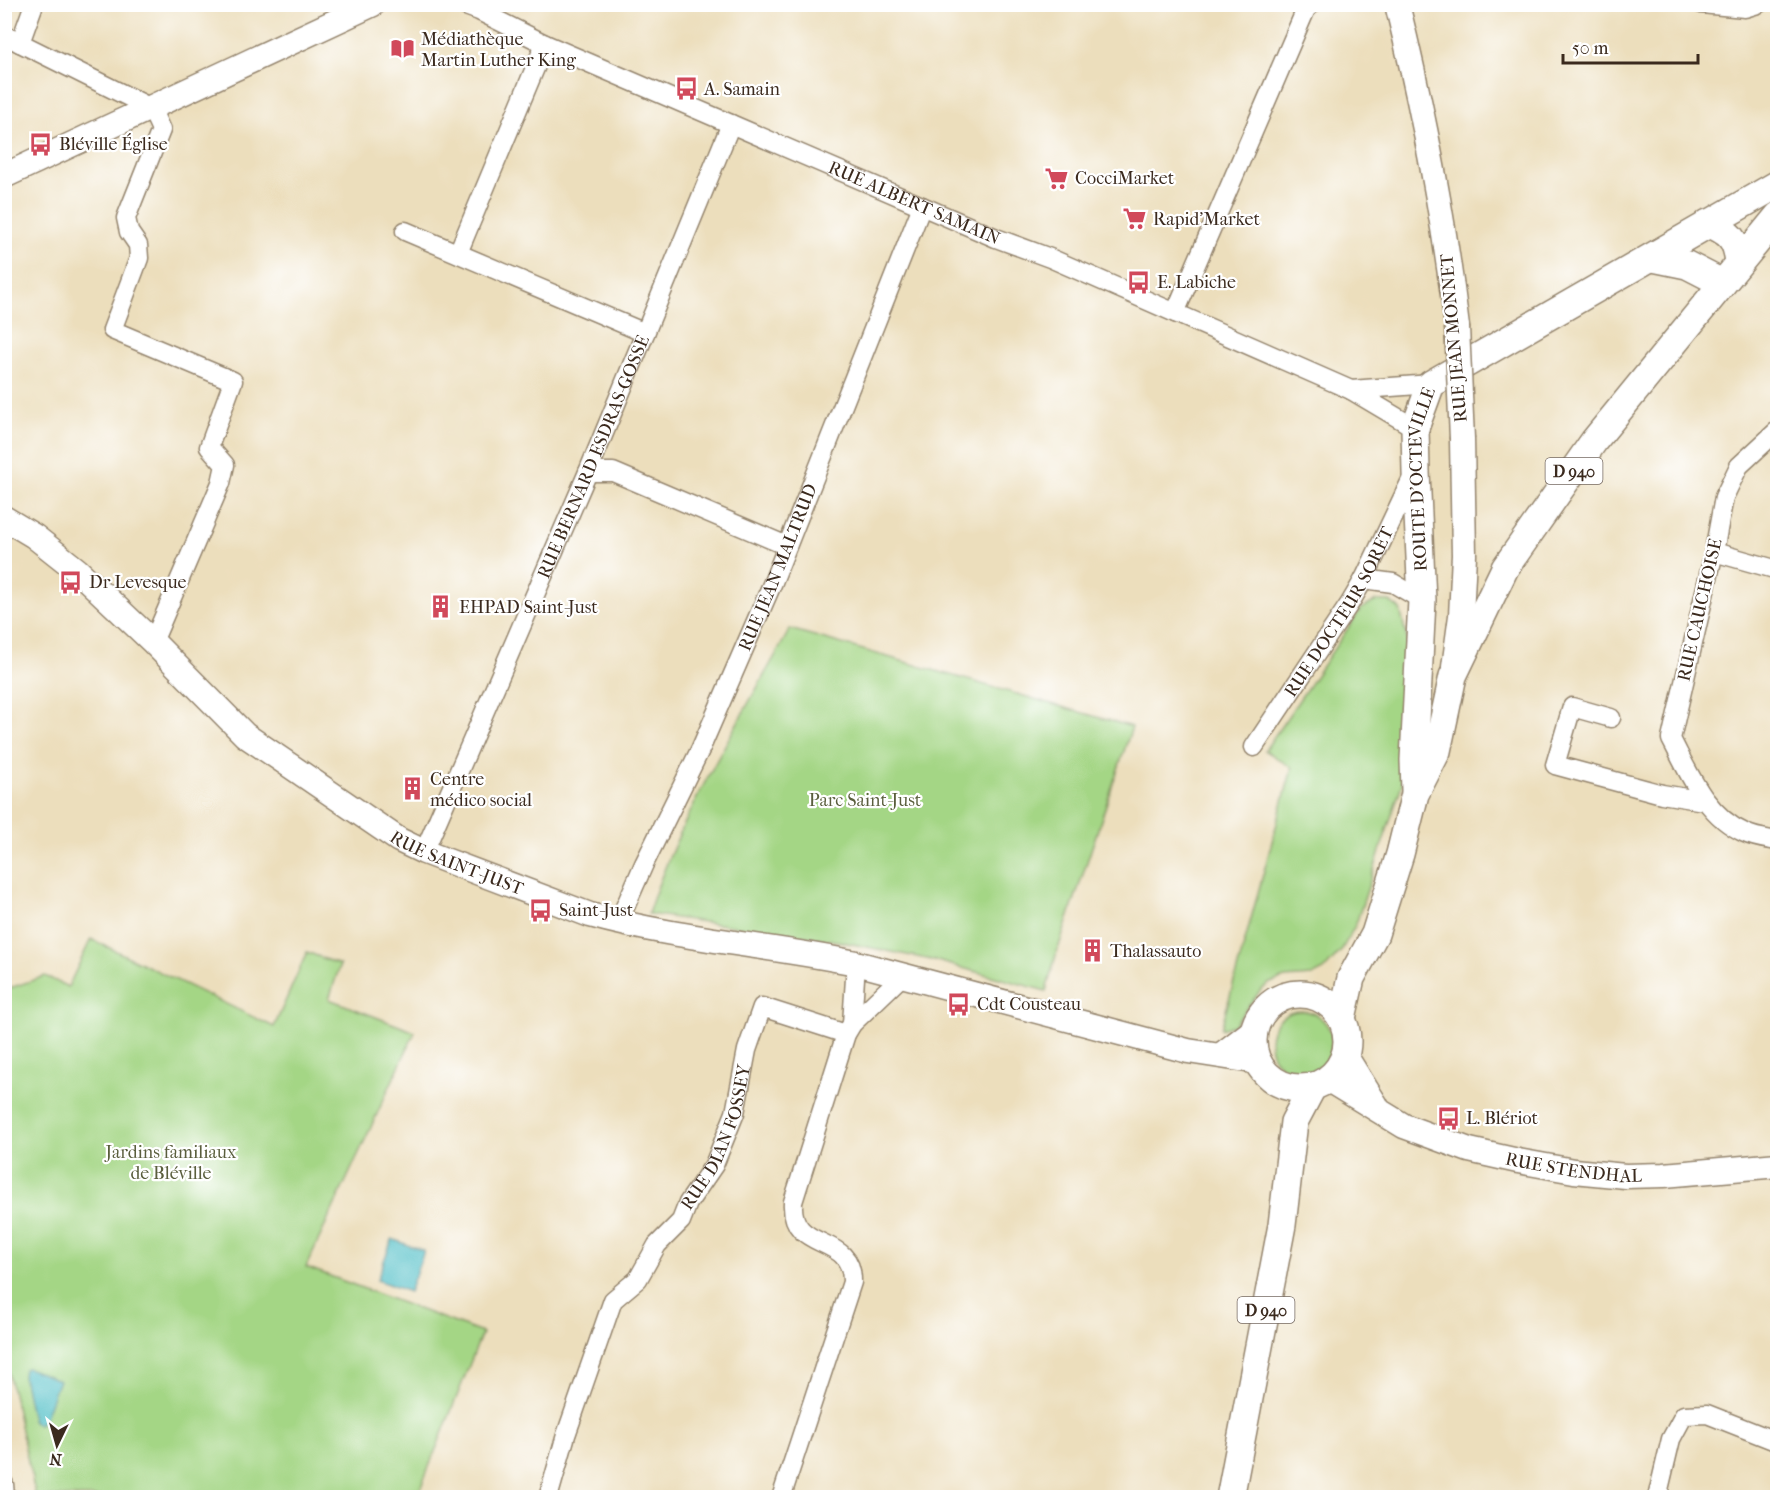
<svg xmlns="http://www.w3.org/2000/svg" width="1782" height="1502" font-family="'IM FELL French Canon',serif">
<rect width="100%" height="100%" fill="#fff"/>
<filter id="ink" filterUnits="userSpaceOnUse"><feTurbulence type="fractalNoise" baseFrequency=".0167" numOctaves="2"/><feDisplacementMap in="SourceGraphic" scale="12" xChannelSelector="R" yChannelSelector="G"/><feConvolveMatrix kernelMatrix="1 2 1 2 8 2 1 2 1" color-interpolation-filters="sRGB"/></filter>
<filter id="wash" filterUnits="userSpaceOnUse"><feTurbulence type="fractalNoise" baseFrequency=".008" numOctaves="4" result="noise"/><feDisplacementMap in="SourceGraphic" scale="24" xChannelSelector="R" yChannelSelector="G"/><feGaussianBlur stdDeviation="1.35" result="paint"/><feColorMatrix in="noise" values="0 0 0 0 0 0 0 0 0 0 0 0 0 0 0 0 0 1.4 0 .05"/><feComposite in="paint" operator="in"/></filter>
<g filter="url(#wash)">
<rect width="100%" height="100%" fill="#ecdebc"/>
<!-- green -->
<g fill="#a4d685" stroke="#708052" stroke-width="1.5">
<path d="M 1376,601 L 1389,601 L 1400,609 L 1407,639 L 1402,784 L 1356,924 L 1341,951 L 1324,970 L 1312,976 L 1285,978 L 1270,983 L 1260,991 L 1234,1025 L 1221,1029 L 1292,768 L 1265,750 L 1361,609 Z"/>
<path d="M 790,629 L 1132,727 L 1056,955 L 1046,991 L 937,961 L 837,941 L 648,914 C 681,813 739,722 790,629 Z"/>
<path d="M 91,939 L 274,1027 L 307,952 L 340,965 L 329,999 L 415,1032 L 306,1267 L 482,1333 L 417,1497 L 36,1497 L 5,1358 L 4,990 L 45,976 L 68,987 Z"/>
<circle cx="1301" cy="1042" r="31"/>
</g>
<!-- water -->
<g fill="#52c0c7" stroke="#467572" stroke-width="1.5">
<path d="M 392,1239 L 424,1251 L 409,1292 L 377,1280 Z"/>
<path d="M 27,1368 L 59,1380 L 44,1420 L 39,1424 L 35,1423 L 32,1420 L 23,1376 L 24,1369 Z"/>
</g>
</g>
<g filter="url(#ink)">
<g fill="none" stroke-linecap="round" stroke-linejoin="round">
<defs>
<g id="street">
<path id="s1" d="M 460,4 L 479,11 L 545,44 L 996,238 L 1050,258 L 1351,390 L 1415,428"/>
<path d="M 1701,4 L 1745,8 L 1758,4"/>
<path d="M 4,35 L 151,108 L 161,130 L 126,218 L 129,232 L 138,245 L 139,258 L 112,330 L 233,381 L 209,447 L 225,465 L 221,483 L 153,642"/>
<path d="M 20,43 L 34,4"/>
<path d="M 405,231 L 645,333"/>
<path d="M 458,253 L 545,44"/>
<path d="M 1175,313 L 1306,9 L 1312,4"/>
<path d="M 1351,390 L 1431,384"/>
<path d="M 1778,430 L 1739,466 L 1724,497 L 1714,552 L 1671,739 C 1690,775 1706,816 1745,833 C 1755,838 1767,839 1778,841"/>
<path d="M 588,472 L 613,472 L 787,546"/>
<path d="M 1714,552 L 1778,570"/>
<path d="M 1364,579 L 1393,583 L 1422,600"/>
<path d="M 1611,718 L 1572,707 L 1555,765 L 1662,794 L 1704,801"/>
<path id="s2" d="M 1254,747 L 1350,603 L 1364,579 L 1413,476"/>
<path id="s3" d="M 424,852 L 588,472 L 731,124"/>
<path id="s4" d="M 618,923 L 644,864 L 700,750 L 773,582 L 922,206"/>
<path d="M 852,1024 L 856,963"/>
<path d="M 4,1484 L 5,1498"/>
<path id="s5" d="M 548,1498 L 566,1435 L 613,1300 L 638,1279 L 657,1245 L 681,1221 L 688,1203 L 714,1165 L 735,1113 L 747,1050 L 762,1007 L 846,1034"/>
<path d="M 781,1498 L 852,1282 C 853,1231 790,1255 793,1202 L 846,1034 L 852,1024 L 903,975"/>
<path d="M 1657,1498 L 1671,1439 L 1684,1415 L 1707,1414 L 1778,1442"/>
</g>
<g id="secondary">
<path d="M 1397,4 C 1423,110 1444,219 1457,327"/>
<path d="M 4,176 L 373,4"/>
<path id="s6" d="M 4,518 L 34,536 L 77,570 L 153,642 L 245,735 L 399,840 L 424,852 L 590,915 C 677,939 768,945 856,963 L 1188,1051 L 1259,1062"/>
<path d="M 1454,667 L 1461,616 L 1464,555 L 1462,439"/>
<path d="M 1221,1055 L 1255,1029"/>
<path d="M 1345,1055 L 1376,1105"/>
<path id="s7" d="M 1327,1079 L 1404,1126 L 1469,1150 L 1518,1161 L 1574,1171 L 1625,1176 L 1664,1175 L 1778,1165"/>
</g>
<g id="primary">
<path d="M 1708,223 C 1730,233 1736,238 1739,262"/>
<path d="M 1653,258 L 1687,265 L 1722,283"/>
<path id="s8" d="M 1415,790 L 1414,760 L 1422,600 L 1416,472 L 1415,428 L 1431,384 L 1778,184"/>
<circle cx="1300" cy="1041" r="47"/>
<path d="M 1342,1018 L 1351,978 L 1375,934 L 1400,854 L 1415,794 L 1437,751 L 1453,676 L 1505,568 L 1594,441 L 1778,216"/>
<path d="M 1230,1498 L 1282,1225 L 1294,1122 L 1313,1086"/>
</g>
</defs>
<!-- street casing -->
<use href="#street" stroke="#94846d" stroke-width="21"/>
<!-- secondary casing -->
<use href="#secondary" stroke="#94846d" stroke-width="27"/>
<!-- primary casing -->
<use href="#primary" stroke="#94846d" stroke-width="30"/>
<!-- street -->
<use href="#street" stroke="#fff" stroke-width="18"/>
<!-- secondary -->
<use href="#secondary" stroke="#fff" stroke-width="24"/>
<!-- primary -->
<use href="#primary" stroke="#fff" stroke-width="27"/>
<defs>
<path id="secondary-bridge" d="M 1457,327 L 1462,439"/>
</defs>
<!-- secondary-bridge casing -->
<use href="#secondary-bridge" stroke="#94846d" stroke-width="27" stroke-linecap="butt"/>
<!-- secondary-bridge -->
<use href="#secondary-bridge" stroke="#fff" stroke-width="24"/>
</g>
</g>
<!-- icons -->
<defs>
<symbol id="library-bare" viewBox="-9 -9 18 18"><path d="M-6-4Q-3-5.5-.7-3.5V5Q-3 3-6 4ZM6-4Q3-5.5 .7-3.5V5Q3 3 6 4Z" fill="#d1495b" stroke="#fff" stroke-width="2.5" paint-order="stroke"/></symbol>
<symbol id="bus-bare" viewBox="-9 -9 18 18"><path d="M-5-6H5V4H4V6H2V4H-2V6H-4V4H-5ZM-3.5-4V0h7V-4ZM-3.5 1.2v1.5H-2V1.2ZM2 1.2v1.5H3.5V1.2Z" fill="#d1495b" stroke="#fff" stroke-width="2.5" paint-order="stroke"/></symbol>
<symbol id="supermarket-bare" viewBox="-9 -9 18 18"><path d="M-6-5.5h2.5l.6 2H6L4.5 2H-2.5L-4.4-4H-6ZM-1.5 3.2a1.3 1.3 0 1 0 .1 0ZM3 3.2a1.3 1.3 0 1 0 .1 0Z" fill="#d1495b" stroke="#fff" stroke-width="2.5" paint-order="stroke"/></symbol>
<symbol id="building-bare" viewBox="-9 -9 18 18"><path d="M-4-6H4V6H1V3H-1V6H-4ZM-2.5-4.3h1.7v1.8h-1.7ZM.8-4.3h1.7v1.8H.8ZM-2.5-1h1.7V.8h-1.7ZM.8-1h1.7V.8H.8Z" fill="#d1495b" stroke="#fff" stroke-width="2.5" paint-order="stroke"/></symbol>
</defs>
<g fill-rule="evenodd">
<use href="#library-bare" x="386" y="32" width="33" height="33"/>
<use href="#bus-bare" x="670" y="72" width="33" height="33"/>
<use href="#bus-bare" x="24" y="128" width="33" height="33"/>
<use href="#supermarket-bare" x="1040" y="162" width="33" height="33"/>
<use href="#supermarket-bare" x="1118" y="202" width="33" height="33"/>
<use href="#bus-bare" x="1122" y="266" width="33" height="33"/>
<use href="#bus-bare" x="54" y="566" width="33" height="33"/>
<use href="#building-bare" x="424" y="590" width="33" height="33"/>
<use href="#building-bare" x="396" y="772" width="33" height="33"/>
<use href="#bus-bare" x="524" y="894" width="33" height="33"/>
<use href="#building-bare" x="1076" y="934" width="33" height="33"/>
<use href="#bus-bare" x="942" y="988" width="33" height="33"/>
<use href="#bus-bare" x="1432" y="1102" width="33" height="33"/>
</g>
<g text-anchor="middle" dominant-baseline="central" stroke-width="4.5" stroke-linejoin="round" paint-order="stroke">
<!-- shield labels -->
<g fill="#fff" stroke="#766a62" stroke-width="1.5">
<rect x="1545.5" y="458" width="57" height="26" rx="4.5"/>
<rect x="1237.5" y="1297" width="57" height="26" rx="4.5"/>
</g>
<g font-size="16" font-weight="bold" fill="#3b2a1e">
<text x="1574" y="471">D 940</text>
<text x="1266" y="1310">D 940</text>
</g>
<!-- poi labels -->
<g font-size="18" fill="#3b2a1e" stroke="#fff" text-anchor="start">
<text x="421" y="39">Médiathèque<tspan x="421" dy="21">Martin Luther King</tspan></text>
<text x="704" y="89">A. Samain</text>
<text x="59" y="144">Bléville Église</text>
<text x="1075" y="178">CocciMarket</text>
<text x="1153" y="219">Rapid'Market</text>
<text x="1157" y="282">E. Labiche</text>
<text x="89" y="582">Dr Levesque</text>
<text x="459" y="607">EHPAD Saint-Just</text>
<text x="430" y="779">Centre<tspan x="430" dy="21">médico social</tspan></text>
<text x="559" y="910">Saint-Just</text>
<text x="1110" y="951">Thalassauto</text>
<text x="977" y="1004">Cdt Cousteau</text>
<text x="1466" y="1118">L. Blériot</text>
</g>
<!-- street labels -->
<g font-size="18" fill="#3b2a1e" stroke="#fff">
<text stroke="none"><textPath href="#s1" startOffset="496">RUE ALBERT SAMAIN</textPath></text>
<text transform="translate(1454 338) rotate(-95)">RUE JEAN MONNET</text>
<text stroke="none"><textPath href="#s3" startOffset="430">RUE BERNARD ESDRAS-GOSSE</textPath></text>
<text stroke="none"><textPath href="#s8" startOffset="312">ROUTE D'OCTEVILLE</textPath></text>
<text stroke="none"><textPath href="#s4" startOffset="390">RUE JEAN MALTRUD</textPath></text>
<text transform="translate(1700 610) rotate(-77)">RUE CAUCHOISE</text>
<text stroke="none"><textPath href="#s2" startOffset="160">RUE DOCTEUR SORET</textPath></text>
<text stroke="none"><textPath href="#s6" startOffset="574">RUE SAINT-JUST</textPath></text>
<text stroke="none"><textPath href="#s5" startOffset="406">RUE DIAN FOSSEY</textPath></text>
<text stroke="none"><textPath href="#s7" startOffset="266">RUE STENDHAL</textPath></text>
</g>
<!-- park labels -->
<g font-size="18" fill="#5a5e3d" stroke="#fff">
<text x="865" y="800">Parc Saint-Just</text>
<text x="171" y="1152">Jardins familiaux<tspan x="171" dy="21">de Bléville</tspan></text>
</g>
</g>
<!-- margin -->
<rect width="1782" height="1502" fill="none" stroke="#fff" stroke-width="24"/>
<!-- north arrow -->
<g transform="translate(57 1445) rotate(185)" stroke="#ffffff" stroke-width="4.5" paint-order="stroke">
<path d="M0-4.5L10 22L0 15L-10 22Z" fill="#3b2a1e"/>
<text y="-9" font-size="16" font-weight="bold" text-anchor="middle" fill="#3b2a1e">N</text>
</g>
<!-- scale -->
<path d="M1563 54v9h135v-9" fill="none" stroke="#3b2a1e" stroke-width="3"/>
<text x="1572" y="54" font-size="18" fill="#3b2a1e" stroke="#ffffff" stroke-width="4.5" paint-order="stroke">50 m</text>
</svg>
